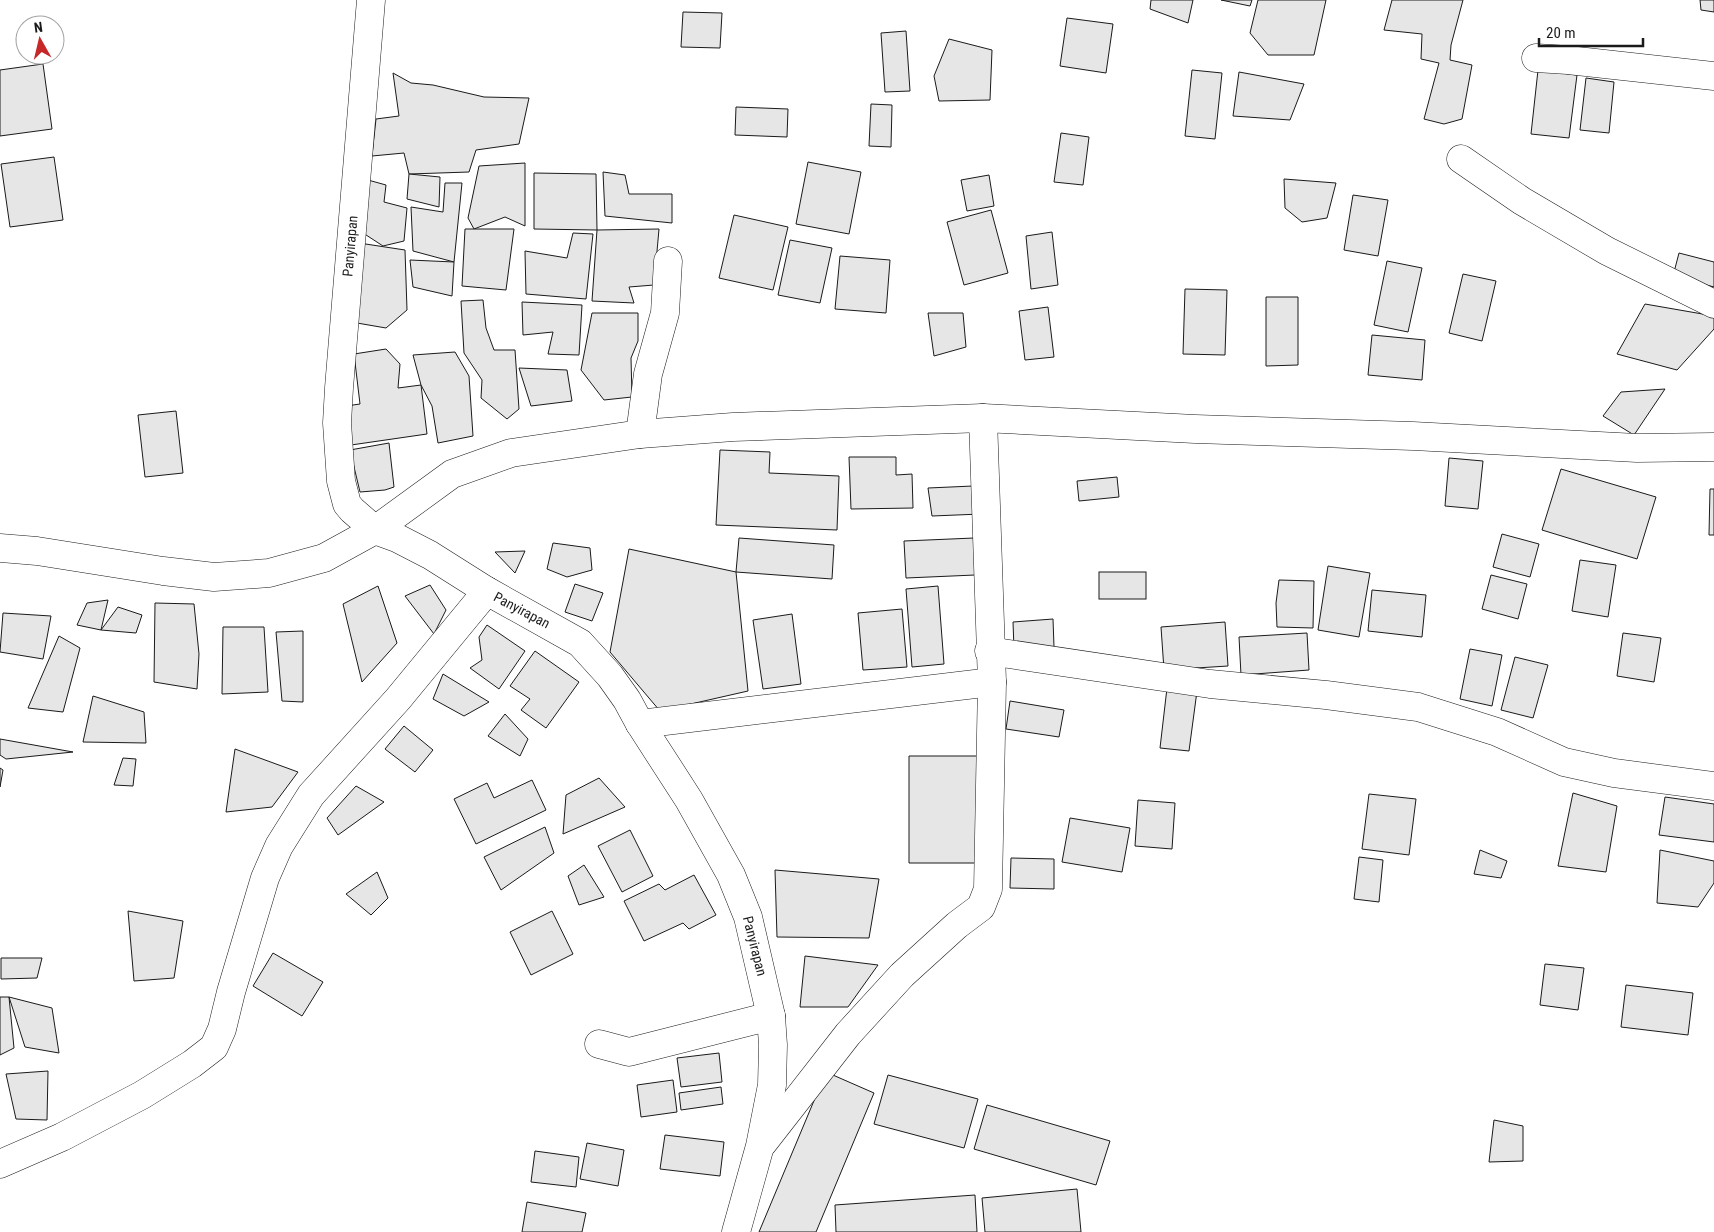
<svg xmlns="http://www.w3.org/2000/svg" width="1714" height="1232" font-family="'Roboto Condensed',sans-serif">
<rect width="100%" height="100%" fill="#fff"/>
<!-- building -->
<g fill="#e6e6e6" stroke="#1a1a1a">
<path d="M 1151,0 L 1193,0 L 1188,23 L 1150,9 Z"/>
<path d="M 1221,0 L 1252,0 L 1250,6 Z"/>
<path d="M 1258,0 L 1326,0 L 1314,55 L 1268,55 L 1250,33 Z"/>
<path d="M 1392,0 L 1463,0 L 1451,45 L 1450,60 L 1472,65 L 1462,119 L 1444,124 L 1424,119 L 1439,63 L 1421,59 L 1422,34 L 1384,30 Z"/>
<path d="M 1700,0 L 1714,0 L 1714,12 L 1701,10 Z"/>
<path d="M 683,12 L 722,13 L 720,48 L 681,47 Z"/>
<path d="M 1067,18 L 1113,24 L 1106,73 L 1060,66 Z"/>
<path d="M 906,31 L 910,91 L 885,92 L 881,33 Z"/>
<path d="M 949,39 L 992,50 L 990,100 L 939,101 L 934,76 Z"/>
<path d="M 43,64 L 52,129 L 0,136 L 0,70 Z"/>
<path d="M 1192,70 L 1222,73 L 1215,139 L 1185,136 Z"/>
<path d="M 1538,70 L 1577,75 L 1569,138 L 1531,134 Z"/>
<path d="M 1239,72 L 1304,84 L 1290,120 L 1233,116 Z"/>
<path d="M 393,73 L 411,83 L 433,85 L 484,97 L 529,98 L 519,144 L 476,150 L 469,172 L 409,174 L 404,153 L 372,156 L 376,119 L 399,116 Z"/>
<path d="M 1586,78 L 1614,82 L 1609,133 L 1580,130 Z"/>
<path d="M 871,104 L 892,105 L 891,147 L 869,146 Z"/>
<path d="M 736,107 L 788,109 L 787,137 L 735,135 Z"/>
<path d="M 1061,133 L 1089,137 L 1083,185 L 1054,182 Z"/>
<path d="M 54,157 L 63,220 L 10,227 L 1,164 Z"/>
<path d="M 808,162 L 861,172 L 849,234 L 796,224 Z"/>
<path d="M 525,163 L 525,226 L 505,217 L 474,229 L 468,218 L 479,166 Z"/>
<path d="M 603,172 L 625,175 L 629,194 L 672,194 L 672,223 L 605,216 Z"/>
<path d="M 534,173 L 596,174 L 597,230 L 534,229 Z"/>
<path d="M 409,174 L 440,177 L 439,207 L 407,199 Z"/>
<path d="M 989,175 L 994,206 L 967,211 L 961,180 Z"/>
<path d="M 1284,179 L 1336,183 L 1327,218 L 1302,222 L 1285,208 Z"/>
<path d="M 368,180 L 386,185 L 384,202 L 407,208 L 404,241 L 383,246 L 360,231 Z"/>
<path d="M 445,183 L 462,183 L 454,262 L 413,251 L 411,207 L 443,212 Z"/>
<path d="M 1353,195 L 1388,200 L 1378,256 L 1344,250 Z"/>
<path d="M 991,210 L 1008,273 L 964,285 L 947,222 Z"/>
<path d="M 734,215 L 788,227 L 773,290 L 719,278 Z"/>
<path d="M 465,229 L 514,229 L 506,290 L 462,286 Z"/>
<path d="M 659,229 L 654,285 L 629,287 L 634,303 L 592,301 L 597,230 Z"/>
<path d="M 1052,232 L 1058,285 L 1031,289 L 1026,236 Z"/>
<path d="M 573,233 L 593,234 L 586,299 L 526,294 L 525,251 L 567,258 Z"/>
<path d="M 790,240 L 832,248 L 820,303 L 778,295 Z"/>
<path d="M 359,243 L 405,250 L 407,310 L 386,328 L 357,323 Z"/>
<path d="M 1679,253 L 1714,262 L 1714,287 L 1673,276 Z"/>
<path d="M 840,256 L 890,260 L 886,313 L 835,309 Z"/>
<path d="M 410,260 L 454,262 L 452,296 L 413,287 Z"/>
<path d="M 1387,261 L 1422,268 L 1408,332 L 1374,325 Z"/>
<path d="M 1463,274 L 1496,281 L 1482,341 L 1449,333 Z"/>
<path d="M 1185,289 L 1227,290 L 1225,355 L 1183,354 Z"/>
<path d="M 1266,297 L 1298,297 L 1298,365 L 1266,366 Z"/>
<path d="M 483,300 L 486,328 L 494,350 L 515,350 L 519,409 L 507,419 L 481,398 L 482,380 L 464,353 L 461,301 Z"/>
<path d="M 522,302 L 582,305 L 579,355 L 548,354 L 553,332 L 523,335 Z"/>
<path d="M 1645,304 L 1714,316 L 1714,329 L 1677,370 L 1617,354 Z"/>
<path d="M 1048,307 L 1054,357 L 1025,360 L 1019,311 Z"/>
<path d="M 592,313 L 638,313 L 638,341 L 631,358 L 632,397 L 604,400 L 581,370 Z"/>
<path d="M 928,313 L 963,313 L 966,347 L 934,356 Z"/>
<path d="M 1372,335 L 1425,340 L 1422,380 L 1368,375 Z"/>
<path d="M 386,349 L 400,364 L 398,388 L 421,385 L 427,434 L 351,445 L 346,406 L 360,404 L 354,354 Z"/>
<path d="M 455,352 L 469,376 L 473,436 L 438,443 L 432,406 L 421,385 L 413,355 Z"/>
<path d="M 519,368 L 567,370 L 572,401 L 531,406 Z"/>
<path d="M 1665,389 L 1634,435 L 1603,416 L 1621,392 Z"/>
<path d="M 176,411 L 183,473 L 145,477 L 138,415 Z"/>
<path d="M 389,443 L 394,487 L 385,490 L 360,492 L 350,450 Z"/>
<path d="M 720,450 L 770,452 L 769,473 L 839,476 L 837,530 L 716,525 Z"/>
<path d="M 849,457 L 896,457 L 896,475 L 912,474 L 913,508 L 851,509 Z"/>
<path d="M 1449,458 L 1483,461 L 1478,509 L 1445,506 Z"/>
<path d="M 1561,469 L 1656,497 L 1637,559 L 1542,530 Z"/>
<path d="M 1117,477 L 1119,497 L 1079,501 L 1077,481 Z"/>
<path d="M 973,486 L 981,514 L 932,516 L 928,488 Z"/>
<path d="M 1710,489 L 1714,489 L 1714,535 L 1709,535 Z"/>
<path d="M 1502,534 L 1539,544 L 1530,577 L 1493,567 Z"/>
<path d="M 739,538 L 834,545 L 832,579 L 736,572 Z"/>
<path d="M 974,538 L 975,575 L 906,578 L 904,541 Z"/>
<path d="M 553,543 L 590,548 L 592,570 L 567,577 L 547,569 Z"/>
<path d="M 629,549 L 736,572 L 748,691 L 660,711 L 610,652 Z"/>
<path d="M 525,551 L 515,573 L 495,552 Z"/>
<path d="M 1580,560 L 1616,565 L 1608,617 L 1572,611 Z"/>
<path d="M 1328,566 L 1370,573 L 1359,637 L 1318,630 Z"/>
<rect x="1099" y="572" width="47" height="27"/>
<path d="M 1491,575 L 1527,584 L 1518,619 L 1482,609 Z"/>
<path d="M 1279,580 L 1314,581 L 1313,628 L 1277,627 L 1276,603 Z"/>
<path d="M 575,584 L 603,593 L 592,621 L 565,612 Z"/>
<path d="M 430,585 L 446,610 L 434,634 L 405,596 Z"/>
<path d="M 378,586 L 397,643 L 362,682 L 343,604 Z"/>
<path d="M 938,586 L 944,664 L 912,667 L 906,589 Z"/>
<path d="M 1372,590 L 1426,595 L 1422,637 L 1368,631 Z"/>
<path d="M 108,600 L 101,630 L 77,625 L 87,603 Z"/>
<path d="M 155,603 L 194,604 L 199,654 L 197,689 L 154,682 Z"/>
<path d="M 118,607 L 142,615 L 136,633 L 101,630 Z"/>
<path d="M 902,609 L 907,667 L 863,670 L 858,613 Z"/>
<path d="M 3,613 L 51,616 L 43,659 L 0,652 Z"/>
<path d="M 792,614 L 801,684 L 763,689 L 753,620 Z"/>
<path d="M 1053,619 L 1054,647 L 1014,649 L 1013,622 Z"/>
<path d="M 1225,622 L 1228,666 L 1164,670 L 1161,627 Z"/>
<path d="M 487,625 L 525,651 L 499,689 L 470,668 L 482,660 L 479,637 Z"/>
<path d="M 223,627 L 264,627 L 268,692 L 222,694 Z"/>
<path d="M 303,631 L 303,702 L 282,701 L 276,632 Z"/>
<path d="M 1307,633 L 1309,670 L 1241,675 L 1239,637 Z"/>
<path d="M 1623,633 L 1661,638 L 1654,682 L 1617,676 Z"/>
<path d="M 59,636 L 80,648 L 63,712 L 28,708 Z"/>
<path d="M 1470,649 L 1502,655 L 1492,706 L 1460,699 Z"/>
<path d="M 535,651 L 579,682 L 546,728 L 521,710 L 530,699 L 510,686 Z"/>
<path d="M 1515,657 L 1548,665 L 1533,718 L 1501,710 Z"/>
<path d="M 443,674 L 489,702 L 464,716 L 433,699 Z"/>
<path d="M 1167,688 L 1197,691 L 1189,751 L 1160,748 Z"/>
<path d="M 93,696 L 144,712 L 146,743 L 83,742 Z"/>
<path d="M 1010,701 L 1064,710 L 1059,737 L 1006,729 Z"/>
<path d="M 505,714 L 528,739 L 520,756 L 488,736 Z"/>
<path d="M 404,726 L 433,750 L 415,772 L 385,749 Z"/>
<path d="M 0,739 L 73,752 L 6,759 L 0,755 Z"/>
<path d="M 235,749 L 298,772 L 272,807 L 226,812 Z"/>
<path d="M 909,756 L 980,756 L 979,863 L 909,863 Z"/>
<path d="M 123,758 L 136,759 L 133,786 L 114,785 Z"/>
<path d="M 0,768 L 3,770 L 0,787 Z"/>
<path d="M 599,778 L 625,807 L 563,834 L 566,795 Z"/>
<path d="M 532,780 L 546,810 L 476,844 L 454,799 L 487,783 L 494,798 Z"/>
<path d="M 356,786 L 384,802 L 338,835 L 327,818 Z"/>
<path d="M 1573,793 L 1617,806 L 1606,872 L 1558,866 Z"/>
<path d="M 1369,794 L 1416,799 L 1409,855 L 1362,849 Z"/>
<path d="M 1665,797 L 1714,804 L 1714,842 L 1659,835 Z"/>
<path d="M 1138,800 L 1175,803 L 1172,849 L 1135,846 Z"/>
<path d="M 1070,818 L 1130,828 L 1122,872 L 1062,862 Z"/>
<path d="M 545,827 L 554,853 L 501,890 L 484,857 Z"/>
<path d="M 630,830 L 653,876 L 622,892 L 598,846 Z"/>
<path d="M 1480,850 L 1507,861 L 1501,878 L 1474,874 Z"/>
<path d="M 1660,850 L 1714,861 L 1714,883 L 1698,907 L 1657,903 Z"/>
<path d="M 1359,857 L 1383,860 L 1379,902 L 1354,899 Z"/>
<path d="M 1011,858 L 1054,859 L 1054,889 L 1010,888 Z"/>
<path d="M 584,865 L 604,897 L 579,905 L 568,876 Z"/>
<path d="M 775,870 L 879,879 L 869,938 L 777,937 Z"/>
<path d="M 377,872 L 388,898 L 371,915 L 346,894 Z"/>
<path d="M 694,875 L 716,915 L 689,929 L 683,923 L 644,941 L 624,901 L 659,884 L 665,890 Z"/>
<path d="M 128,911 L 183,921 L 174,978 L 134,981 Z"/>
<path d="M 552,911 L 573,954 L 531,975 L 510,932 Z"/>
<path d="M 273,953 L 323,982 L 302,1016 L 253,986 Z"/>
<path d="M 805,956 L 878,965 L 848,1007 L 800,1007 Z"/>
<path d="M 1,958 L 42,958 L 37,978 L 1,979 Z"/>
<path d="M 1545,964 L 1584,968 L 1578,1010 L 1540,1005 Z"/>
<path d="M 1626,985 L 1693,993 L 1688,1035 L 1621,1027 Z"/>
<path d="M 0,997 L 9,997 L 14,1048 L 0,1055 Z"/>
<path d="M 9,997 L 52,1008 L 59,1053 L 25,1047 Z"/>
<path d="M 719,1053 L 722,1082 L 681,1087 L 677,1058 Z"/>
<path d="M 48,1071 L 47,1120 L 16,1119 L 6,1074 Z"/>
<path d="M 826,1072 L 874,1093 L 816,1232 L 759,1232 Z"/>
<path d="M 888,1075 L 978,1099 L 964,1148 L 874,1124 Z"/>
<path d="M 673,1080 L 677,1112 L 641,1117 L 637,1085 Z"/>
<path d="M 721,1087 L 723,1104 L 681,1110 L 679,1093 Z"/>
<path d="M 987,1105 L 1110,1141 L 1096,1185 L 974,1149 Z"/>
<path d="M 1494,1120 L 1523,1126 L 1523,1161 L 1489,1162 Z"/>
<path d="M 665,1135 L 724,1142 L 720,1176 L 660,1169 Z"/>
<path d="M 587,1143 L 624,1150 L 618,1186 L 580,1179 Z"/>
<path d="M 535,1151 L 579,1157 L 576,1187 L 531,1182 Z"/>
<path d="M 1077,1189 L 1081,1232 L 985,1232 L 982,1198 Z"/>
<path d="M 975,1195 L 977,1232 L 836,1232 L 835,1205 Z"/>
<path d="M 527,1202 L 586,1213 L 582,1232 L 522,1232 Z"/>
</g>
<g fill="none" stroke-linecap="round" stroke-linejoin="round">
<defs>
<g id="street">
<path d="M 371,0 L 339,388 L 337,423 L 341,481 L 347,504 L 352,510 L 375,530 L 397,538 L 430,555 L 487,591 L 580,643 L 610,676 L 627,700 L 640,724 L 689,800 L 731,875 L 748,917 L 771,1016 L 773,1045 L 772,1085 L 760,1146 L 736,1232"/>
<path d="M 1536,58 L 1568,60 L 1714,76"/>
<path d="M 1461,159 L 1522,201 L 1607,251 L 1714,304"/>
<path d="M 640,434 L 648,374 L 665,313 L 668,261"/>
<path d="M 0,548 L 37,551 L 163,571 L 214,577 L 269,573 L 324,558 L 375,530 L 452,474 L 511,453 L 640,434 L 733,427 L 983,418 L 1195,429 L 1413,436 L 1637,448 L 1714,447"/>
<path d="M 989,651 L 1210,684 L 1326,695 L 1418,707 L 1497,732 L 1564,762 L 1614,773 L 1714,786"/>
<path d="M 640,724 L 992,682 L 983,418"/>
<path d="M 599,1044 L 629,1052 L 771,1016"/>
<path d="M 763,1143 L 848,1034 L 902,975 L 957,925 L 981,907 L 988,889 L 992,682"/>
<path d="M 0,1164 L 62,1137 L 142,1095 L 192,1064 L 214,1047 L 222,1029 L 231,992 L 265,878 L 279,846 L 311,795 L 398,699 L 487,591"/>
</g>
</defs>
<!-- street casing -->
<use href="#street" stroke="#1a1a1a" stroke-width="29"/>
<!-- street -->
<use href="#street" stroke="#fff" stroke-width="28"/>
</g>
<g text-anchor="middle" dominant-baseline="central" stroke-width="4" stroke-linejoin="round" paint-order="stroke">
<!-- street labels -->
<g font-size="14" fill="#1a1a1a" stroke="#fff">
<text transform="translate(350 246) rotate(-85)">Panyirapan</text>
<text transform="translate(522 610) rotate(28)">Panyirapan</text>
<text transform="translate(755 946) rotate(76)">Panyirapan</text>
</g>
</g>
<!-- north arrow -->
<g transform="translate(40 40) rotate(352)"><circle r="24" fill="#ffffff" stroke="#a3a3a3"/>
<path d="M0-4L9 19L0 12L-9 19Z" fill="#c62828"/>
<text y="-8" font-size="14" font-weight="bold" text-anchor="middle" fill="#1a1a1a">N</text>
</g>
<!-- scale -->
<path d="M1539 38v8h104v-8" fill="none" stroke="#1a1a1a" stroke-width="2.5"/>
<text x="1546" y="38" font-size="15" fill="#1a1a1a" stroke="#ffffff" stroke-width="4" paint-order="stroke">20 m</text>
</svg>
